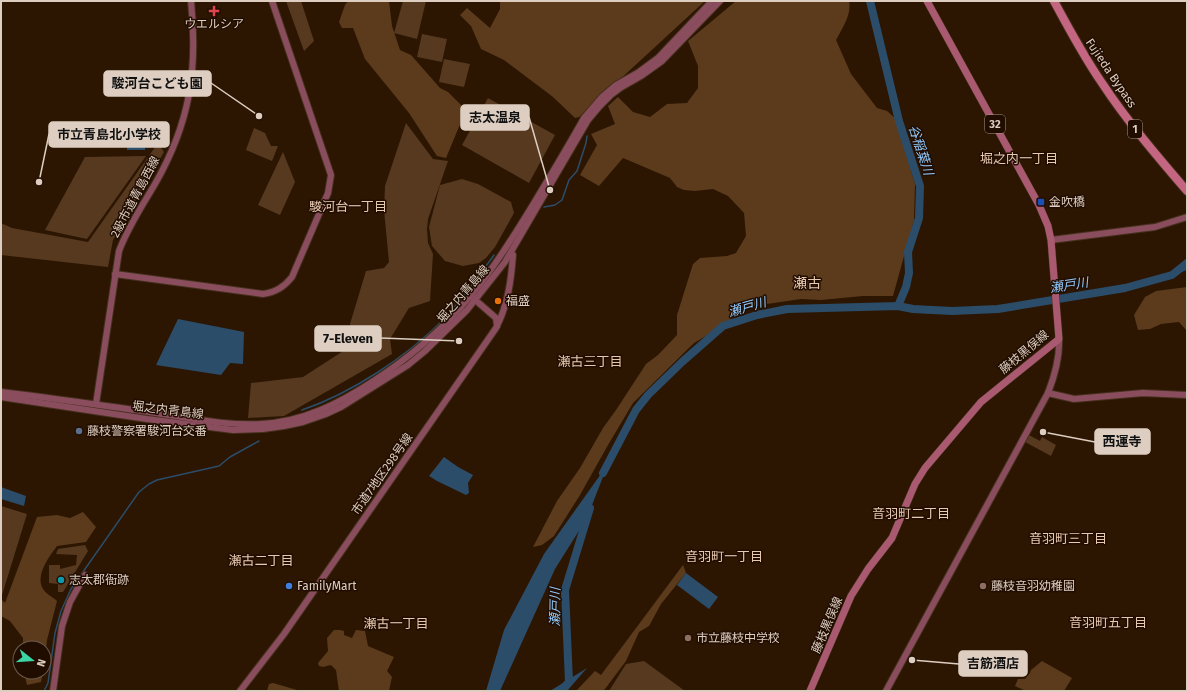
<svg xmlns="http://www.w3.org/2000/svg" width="1188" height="692" font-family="'Fira Sans','Noto Sans JP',sans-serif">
<rect width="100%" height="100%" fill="#2c1602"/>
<!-- green -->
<g fill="#56391f">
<path d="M 286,1 L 301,1 L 314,41 L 304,51 Z"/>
<path d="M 403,1 L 426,1 L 417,39 L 394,33 Z"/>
<path d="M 422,34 L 447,39 L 442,62 L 417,57 Z"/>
<path d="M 444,59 L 470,64 L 464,87 L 439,82 Z"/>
<path d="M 488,98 L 555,135 L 529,183 L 462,145 Z"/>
<path d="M 406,123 L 433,159 L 448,161 L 428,219 L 427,229 L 428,243 L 433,254 L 430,301 L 409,308 L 390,339 L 392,354 L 284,416 L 248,418 L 251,383 L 303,377 L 354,344 L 350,324 L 366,271 L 384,268 L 389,262 L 384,210 L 385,186 Z"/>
<path d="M 254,128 L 265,133 L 271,146 L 278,146 L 272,161 L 246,150 Z"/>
<path d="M 158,143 L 164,152 L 113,240 L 108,267 L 1,255 L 1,225 L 3,224 L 12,228 L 88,242 Z"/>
<path d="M 283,152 L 295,182 L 280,215 L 258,205 Z"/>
<path d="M 146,156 L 87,239 L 45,230 L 85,157 Z"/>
<path d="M 462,179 L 478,184 L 511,202 L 514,213 L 495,247 L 486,258 L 479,263 L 463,266 L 445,261 L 432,246 L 429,227 L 440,185 Z"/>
<path d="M 1029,435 L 1040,441 L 1042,437 L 1056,445 L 1051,456 L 1025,442 Z"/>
<path d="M 1,506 L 27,514 L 2,595 L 1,595 Z"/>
<path d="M 85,545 L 88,551 L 63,592 L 58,592 L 58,584 L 49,583 L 49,565 L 60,565 L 60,569 L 76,565 L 77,555 L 56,554 L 58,549 Z"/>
<path d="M 644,661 L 685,691 L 609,691 L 626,664 Z"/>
</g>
<!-- forest -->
<g fill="#5b3b1c">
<path d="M 348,1 L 389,1 L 392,26 L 400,50 L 411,55 L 440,88 L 448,92 L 466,110 L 446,158 L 437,156 L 409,113 L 365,59 L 353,28 L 342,28 L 339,22 L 345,5 Z"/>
<path d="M 500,1 L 705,1 L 579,117 L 575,118 L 553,97 L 504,60 L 481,49 L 471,26 L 460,15 L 467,8 L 490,28 L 500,9 Z"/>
<path d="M 736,1 L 849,1 C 852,14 842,29 836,40 L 851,74 L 877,108 L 887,111 L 895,118 L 915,184 L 914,220 L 893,296 L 863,296 L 821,300 L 801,299 L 746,307 L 723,326 L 694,343 L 633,403 L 608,445 L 580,495 L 554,536 L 542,545 L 533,547 L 557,501 L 580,468 L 603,428 L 616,410 L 646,364 L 658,355 L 677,335 L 677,315 L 693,264 L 700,258 L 727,256 L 736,253 L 746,236 L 744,213 L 728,196 L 713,189 L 695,191 L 684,190 L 677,187 L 670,178 L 623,158 L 599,186 L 580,175 L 597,145 L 591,134 L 615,124 L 608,106 L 618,97 L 633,112 L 650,117 L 667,104 L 687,103 L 698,88 L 698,66 L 688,41 Z"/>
<path d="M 1187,287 L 1187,331 L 1179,322 L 1161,324 L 1150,329 L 1138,330 L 1134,315 L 1145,297 L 1156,291 Z"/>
<path d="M 83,512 L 96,527 L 86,542 L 57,546 C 49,557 35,575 43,589 C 46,594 53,597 57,601 L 47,640 L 44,668 L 44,648 L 23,648 L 23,638 L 10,621 L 1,616 L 1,599 L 5,603 L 37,517 L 57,515 L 70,518 Z"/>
<path d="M 683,565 L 686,573 L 661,604 L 649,626 L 639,632 L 626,661 L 605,689 L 602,691 L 576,691 L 595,671 L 601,675 Z"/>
<path d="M 334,630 L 340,630 L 344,631 L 344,635 L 352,638 L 356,630 L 365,631 L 368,646 L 394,657 L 387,671 L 392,677 L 389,691 L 339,691 L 336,670 L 331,665 L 323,667 L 319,666 L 318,663 L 328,651 L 327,638 Z"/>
<path d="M 1042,661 L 1072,678 L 1064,691 L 1026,691 L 1015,686 L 1018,679 L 1025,679 L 1030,673 L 1031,670 Z"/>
<path d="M 24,672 L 43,672 L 41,682 L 27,685 Z"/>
<path d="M 273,683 L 297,690 L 298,691 L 267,691 L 269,684 Z"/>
</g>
<!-- water -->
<g fill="#2b4d6a">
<rect x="127" y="140" width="18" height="10"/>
<path d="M 178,319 L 244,332 L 243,364 L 230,363 L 221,375 L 156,365 Z"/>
<path d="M 444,457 L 458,467 L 473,475 L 468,483 L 469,493 L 466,495 L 437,481 L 429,476 Z"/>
<path d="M 608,464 L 587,518 L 555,569 L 500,691 L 486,691 L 504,630 L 544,554 Z"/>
<path d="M 1,487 L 26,496 L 24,506 L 1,499 Z"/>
<path d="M 686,573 L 718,597 L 709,609 L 677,585 Z"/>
<path d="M 587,668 L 567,691 L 550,691 Z"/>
</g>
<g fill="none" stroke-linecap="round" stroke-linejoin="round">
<!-- stream -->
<g stroke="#2b4d6a" stroke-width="1.5">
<path d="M 544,207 L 555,205 L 562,200 L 569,180 L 577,171 L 586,143 L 587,136"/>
<path d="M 1172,275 L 1187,269"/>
<path d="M 302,410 C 352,393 406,357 443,320 C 462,300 478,277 494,255"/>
<path d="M 44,691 L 48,683 L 55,633 L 61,611 L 71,589 L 139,492 L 149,484 L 157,480 L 219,466 L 230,457 L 259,441"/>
</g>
<!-- river -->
<g stroke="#2b4d6a" stroke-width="8">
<path d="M 870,1 L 899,121 L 920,186 L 919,218 L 908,252 L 909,273 L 906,287 L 898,306"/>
<path d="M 603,473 L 636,410 L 648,395 L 682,362 L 723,326 L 757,315 L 787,309 L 898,306 L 913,309 L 952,311 L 998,309 L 1125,288 L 1172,275 L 1187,263"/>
<path d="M 561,691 L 569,682 L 565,590 L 590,508"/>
</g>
<defs>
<g id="secondary">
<path d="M 1051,240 L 1155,227 L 1187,217"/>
<path d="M 115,274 L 263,294 C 276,292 284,287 292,277 L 328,193 L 331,175 L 272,1"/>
<path d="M 473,298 L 496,318 L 497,326"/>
<path d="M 1,392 C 53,398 105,406 156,413 C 191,418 226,426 261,424 C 304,422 340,403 375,380 C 407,359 435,336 461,307 C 489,276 512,239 534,203 C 551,175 568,147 584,118 L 602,97 L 616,85 L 639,72 L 658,58 L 712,1"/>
<path d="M 1048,393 L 1074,399 L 1143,393 L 1187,395"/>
<path d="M 1,397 L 147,419 L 233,430 L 263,429 L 284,426 L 303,422 L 326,414 L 341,407 L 408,365 L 425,351 L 467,310 L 505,262 L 588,120 L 599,107 L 612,94 L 620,88 L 641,76 L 662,61 L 720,1"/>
<path d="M 96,404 L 119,251 C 128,227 142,206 155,184 C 190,123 198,70 191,1"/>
<path d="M 53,691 L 62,626 L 70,602 L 85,575"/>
<path d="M 240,691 L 284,634 L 496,328 C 508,305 511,281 513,255"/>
<path d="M 886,691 L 1048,393 C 1055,375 1060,358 1059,339"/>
</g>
<path id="primary" d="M 810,691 L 851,596 L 868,569 L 892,538 L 915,484 L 925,468 L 981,402 L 1059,339 L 1051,240 L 1048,226 L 1039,205 L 927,1"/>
<path id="highway" d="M 1054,1 C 1069,29 1084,57 1102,83 C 1127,121 1157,156 1187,191"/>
</defs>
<!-- secondary casing -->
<use href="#secondary" stroke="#45301d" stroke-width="8"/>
<!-- primary casing -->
<use href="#primary" stroke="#45301d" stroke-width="8"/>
<!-- highway casing -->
<use href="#highway" stroke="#45301d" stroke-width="10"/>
<!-- secondary -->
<use href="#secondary" stroke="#8a4d5e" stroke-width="6"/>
<!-- primary -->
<use href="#primary" stroke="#a95a70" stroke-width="7"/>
<!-- highway -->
<use href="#highway" stroke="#c46681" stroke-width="8"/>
</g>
<!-- markers -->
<path fill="#e0444e" stroke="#210d00" stroke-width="1.5" d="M212 5h4v4h4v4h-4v4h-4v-4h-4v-4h4z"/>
<rect fill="#1a4fb4" stroke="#210d00" stroke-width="1.5" x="1037" y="198" width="8" height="8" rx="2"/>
<circle fill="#e8710a" stroke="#210d00" stroke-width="1.5" cx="498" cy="301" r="4"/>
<circle fill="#5c6f8a" stroke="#210d00" stroke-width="1.5" cx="79" cy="431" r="4"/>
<circle fill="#0f9aa8" stroke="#210d00" stroke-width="1.5" cx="61" cy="580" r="4"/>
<circle fill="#3f7fe0" stroke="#210d00" stroke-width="1.5" cx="289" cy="586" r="4"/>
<g fill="#8d6e63" stroke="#210d00" stroke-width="1.5">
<circle cx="983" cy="586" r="4"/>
<circle cx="688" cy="638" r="4"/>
</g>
<g text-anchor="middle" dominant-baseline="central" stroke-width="3" stroke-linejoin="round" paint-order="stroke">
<!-- shield labels -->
<g fill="#210d00" stroke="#a59487" stroke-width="1">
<rect x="985" y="115" width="20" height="18" rx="3"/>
<rect x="1128" y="120" width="14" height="18" rx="3"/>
</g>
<g font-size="11" font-weight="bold" fill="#ddcec1">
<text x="995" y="124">32</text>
<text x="1135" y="129">1</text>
</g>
<!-- poi labels -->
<g font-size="12" fill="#ddcec1" stroke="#210d00" text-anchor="start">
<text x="214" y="24" text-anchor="middle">ウエルシア</text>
<text x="1049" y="202">金吹橋</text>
<text x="506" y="301">福盛</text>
<text x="87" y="431">藤枝警察署駿河台交番</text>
<text x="69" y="580">志太郡衙跡</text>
<text x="297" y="586">FamilyMart</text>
<text x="991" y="586">藤枝音羽幼稚園</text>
<text x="696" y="638">市立藤枝中学校</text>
</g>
<!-- street labels -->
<g font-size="12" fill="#ddcec1" stroke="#210d00">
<text transform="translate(1111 73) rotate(56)">Fujieda Bypass</text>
<text transform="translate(135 197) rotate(-62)">2級市道青島西線</text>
<text transform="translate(463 294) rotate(-49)">堀之内青島線</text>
<text transform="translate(1024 352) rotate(-40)">藤枝黒俣線</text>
<text transform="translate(168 410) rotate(7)">堀之内青島線</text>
<text transform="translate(382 474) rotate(-55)">市道7地区298号線</text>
<text transform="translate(827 625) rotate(-67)">藤枝黒俣線</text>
</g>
<!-- water labels -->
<g font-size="13" font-style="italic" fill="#91cbfe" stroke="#210d00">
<text transform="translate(921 150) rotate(72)">谷稲葉川</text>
<text transform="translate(1069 285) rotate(-9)">瀬戸川</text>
<text transform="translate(747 307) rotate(-16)">瀬戸川</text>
<text transform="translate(555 607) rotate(-89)">瀬戸川</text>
</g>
<!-- neighbourhood labels -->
<g font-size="13" fill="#e7c9b0" stroke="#210d00">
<text x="1019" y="158">堀之内一丁目</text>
<text x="348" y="206">駿河台一丁目</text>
<text x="590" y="361">瀬古三丁目</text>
<text x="911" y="513">音羽町二丁目</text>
<text x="1068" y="538">音羽町三丁目</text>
<text x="724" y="556">音羽町一丁目</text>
<text x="261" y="560">瀬古二丁目</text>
<text x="1108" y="622">音羽町五丁目</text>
<text x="396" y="623">瀬古一丁目</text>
</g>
<!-- quarter labels -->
<g font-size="14" fill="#e7c9b0" stroke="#210d00">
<text x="807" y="283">瀬古</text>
</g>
</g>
<!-- callouts -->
<path fill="none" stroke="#ddcec1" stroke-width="1.5" d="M259 116L211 83M550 190L529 117M39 182L49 134M459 341L381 338M1043 432L1095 442M912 660L959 664"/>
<g fill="#ddcec1" stroke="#210d00" stroke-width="1.5">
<circle cx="259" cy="116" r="4"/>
<circle cx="550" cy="190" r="4"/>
<circle cx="39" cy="182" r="4"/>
<circle cx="459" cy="341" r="4"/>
<circle cx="1043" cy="432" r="4"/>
<circle cx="912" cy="660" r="4"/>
</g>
<g fill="#ddcec1" stroke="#ddcec1" stroke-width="1.5">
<rect x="104" y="71" width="107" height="25" rx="4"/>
<rect x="461" y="105" width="68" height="25" rx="4"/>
<rect x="49" y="122" width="120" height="25" rx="4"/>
<rect x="315" y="326" width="66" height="25" rx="4"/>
<rect x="1095" y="429" width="55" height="25" rx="4"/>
<rect x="959" y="651" width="68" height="25" rx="4"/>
</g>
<g font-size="13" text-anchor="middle" font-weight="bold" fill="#111">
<text x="157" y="88">駿河台こども園</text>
<text x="495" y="122">志太温泉</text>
<text x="109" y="139">市立青島北小学校</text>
<text x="348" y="343">7-Eleven</text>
<text x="1122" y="446">西運寺</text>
<text x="993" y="668">吉筋酒店</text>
</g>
<!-- border -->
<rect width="1188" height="692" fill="none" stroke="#ddcec1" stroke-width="4"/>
<!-- north arrow -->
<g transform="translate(32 660) rotate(107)"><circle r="19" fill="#210d00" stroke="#6c5a4d"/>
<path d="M0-3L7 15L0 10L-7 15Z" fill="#3ad4a5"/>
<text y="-6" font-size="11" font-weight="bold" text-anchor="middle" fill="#ddcec1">N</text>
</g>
</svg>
